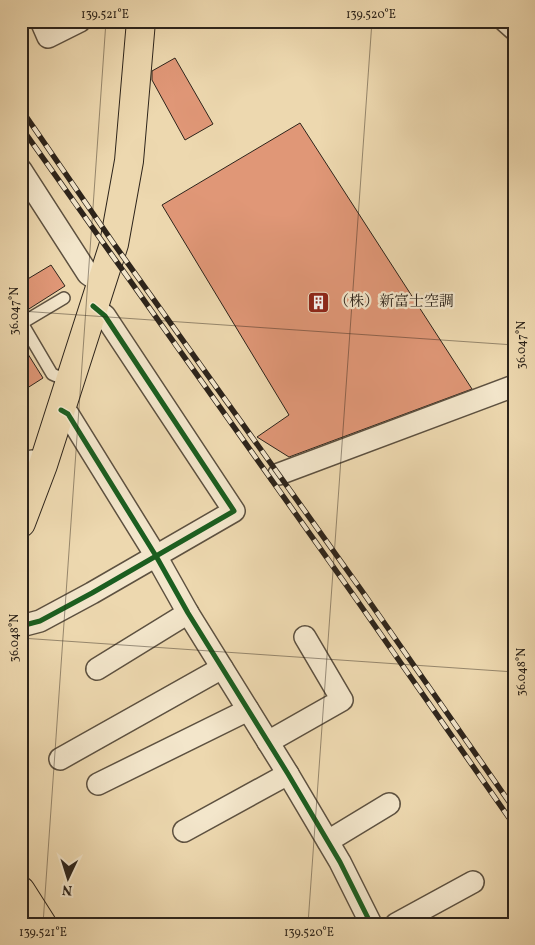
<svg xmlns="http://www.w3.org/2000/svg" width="535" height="945" font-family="Vollkorn,'Noto Serif JP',serif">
<rect width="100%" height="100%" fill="#edd8af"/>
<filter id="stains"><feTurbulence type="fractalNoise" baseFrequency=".004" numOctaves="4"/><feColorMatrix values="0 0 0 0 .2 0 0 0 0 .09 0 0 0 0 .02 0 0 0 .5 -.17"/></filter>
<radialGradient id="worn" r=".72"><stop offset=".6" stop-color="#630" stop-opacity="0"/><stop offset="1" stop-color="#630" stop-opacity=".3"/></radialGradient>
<!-- building -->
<g fill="#e09777" stroke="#2d241b">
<path d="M 175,58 L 213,124 L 185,140 L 152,80 L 152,71 Z"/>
<path d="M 300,123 L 472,389 L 289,457 L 257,437 L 289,415 L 162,205 Z"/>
<path d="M 51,265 L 65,286 L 21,314 L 21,283 Z"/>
<path d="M 21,343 L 43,378 L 21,392 Z"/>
</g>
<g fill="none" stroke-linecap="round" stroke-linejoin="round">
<defs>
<path id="service" d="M 64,298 L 22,323 L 52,374 L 70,382"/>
<g id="minor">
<path d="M 41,21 L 48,37 L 80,21"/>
<path d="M 505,21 L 514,29"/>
<path d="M 21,170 L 88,274 L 101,283"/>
<path d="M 61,410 L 68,414 L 156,556 L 188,613 L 288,774 L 340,862 L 371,924"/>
<path d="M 21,467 L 32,461 L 43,465"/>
<path d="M 279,474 L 514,386"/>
<path d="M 21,626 L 40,621 L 92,593 L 234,511 L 105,316 L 93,306"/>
<path d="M 97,669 L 188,613"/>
<path d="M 268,742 L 342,700 L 305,637"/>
<path d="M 60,759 L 222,668"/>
<path d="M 98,784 L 248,710"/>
<path d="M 184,831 L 288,774"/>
<path d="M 328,841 L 389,804"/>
<path d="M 396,924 L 473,882"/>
</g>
<g id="primary">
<path d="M 21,523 L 43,465 L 114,244 L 129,161 L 141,21"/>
<path d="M 21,891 L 42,924"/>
</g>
</defs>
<!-- service casing -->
<use href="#service" stroke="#5d5140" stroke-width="14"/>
<!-- minor casing -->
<use href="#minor" stroke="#5d5140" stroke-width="24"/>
<!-- primary casing -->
<use href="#primary" stroke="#2d241b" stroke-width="30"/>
<!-- service -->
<use href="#service" stroke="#f3e6cb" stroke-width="11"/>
<!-- minor -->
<use href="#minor" stroke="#f3e6cb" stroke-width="21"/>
<!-- primary -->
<use href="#primary" stroke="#edd8af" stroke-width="28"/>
<defs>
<g id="rail">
<path d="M 21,109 L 114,244 L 362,591 L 514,809"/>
<path d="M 21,127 L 354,596 L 514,825"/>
</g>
</defs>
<!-- rail casing -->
<use href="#rail" stroke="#2d241b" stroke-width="5.5"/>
<!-- rail -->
<use href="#rail" stroke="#f3e6cb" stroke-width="4" stroke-dasharray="11" stroke-linecap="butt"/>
<defs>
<g id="cycleway">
<path d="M 61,410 L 68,414 L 156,556 L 188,613 L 288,774 L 340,862 L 371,924"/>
<path d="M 21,626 L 40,621 L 92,593 L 234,511 L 105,316 L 93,306"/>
</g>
</defs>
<!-- cycleway casing -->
<use href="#cycleway" stroke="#f3e6cb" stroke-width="8"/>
<!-- cycleway -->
<use href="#cycleway" stroke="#1b5e20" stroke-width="5"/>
</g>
<!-- ticks -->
<path fill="none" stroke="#2d241b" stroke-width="1" stroke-opacity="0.45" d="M 21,311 L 514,345M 21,638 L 514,672M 43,924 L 106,21M 308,924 L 372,21"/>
<!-- icons -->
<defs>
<symbol id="building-square" viewBox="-11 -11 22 22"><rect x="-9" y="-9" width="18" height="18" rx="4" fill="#8f2418" stroke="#f3e6cb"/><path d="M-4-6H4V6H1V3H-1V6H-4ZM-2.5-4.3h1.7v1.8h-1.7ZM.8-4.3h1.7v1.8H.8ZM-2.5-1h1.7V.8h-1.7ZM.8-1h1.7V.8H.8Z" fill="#fff"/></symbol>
</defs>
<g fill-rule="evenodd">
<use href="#building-square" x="306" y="290" width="25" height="25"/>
</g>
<g text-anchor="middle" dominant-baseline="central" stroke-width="4.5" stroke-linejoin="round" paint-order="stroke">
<!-- poi labels -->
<g font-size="15" fill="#2d241b" stroke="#f3e6cb" text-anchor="start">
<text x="334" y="302">（株）新富士空調</text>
</g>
</g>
<!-- margin -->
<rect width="535" height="945" fill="none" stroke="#edd8af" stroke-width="55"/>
<!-- north arrow -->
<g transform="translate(68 878) rotate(184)" stroke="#f3e6cb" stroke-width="4" paint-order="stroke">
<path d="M0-4L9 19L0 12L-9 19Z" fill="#2d241b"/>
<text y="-8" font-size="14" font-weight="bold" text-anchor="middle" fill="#2d241b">N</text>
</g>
<rect x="28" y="28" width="480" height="890" fill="none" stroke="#2d241b" stroke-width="2"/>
<g font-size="12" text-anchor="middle" fill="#2d241b">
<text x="105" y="18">139.521°E</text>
<text x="371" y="18">139.520°E</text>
<text transform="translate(14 311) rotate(-90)" y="4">36.047°N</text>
<text transform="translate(521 345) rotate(-90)" y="4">36.047°N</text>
<text transform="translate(14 638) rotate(-90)" y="4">36.048°N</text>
<text transform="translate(521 672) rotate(-90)" y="4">36.048°N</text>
<text x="43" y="936">139.521°E</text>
<text x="309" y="936">139.520°E</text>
</g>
<rect width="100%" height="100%" filter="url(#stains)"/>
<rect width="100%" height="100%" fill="url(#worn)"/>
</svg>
